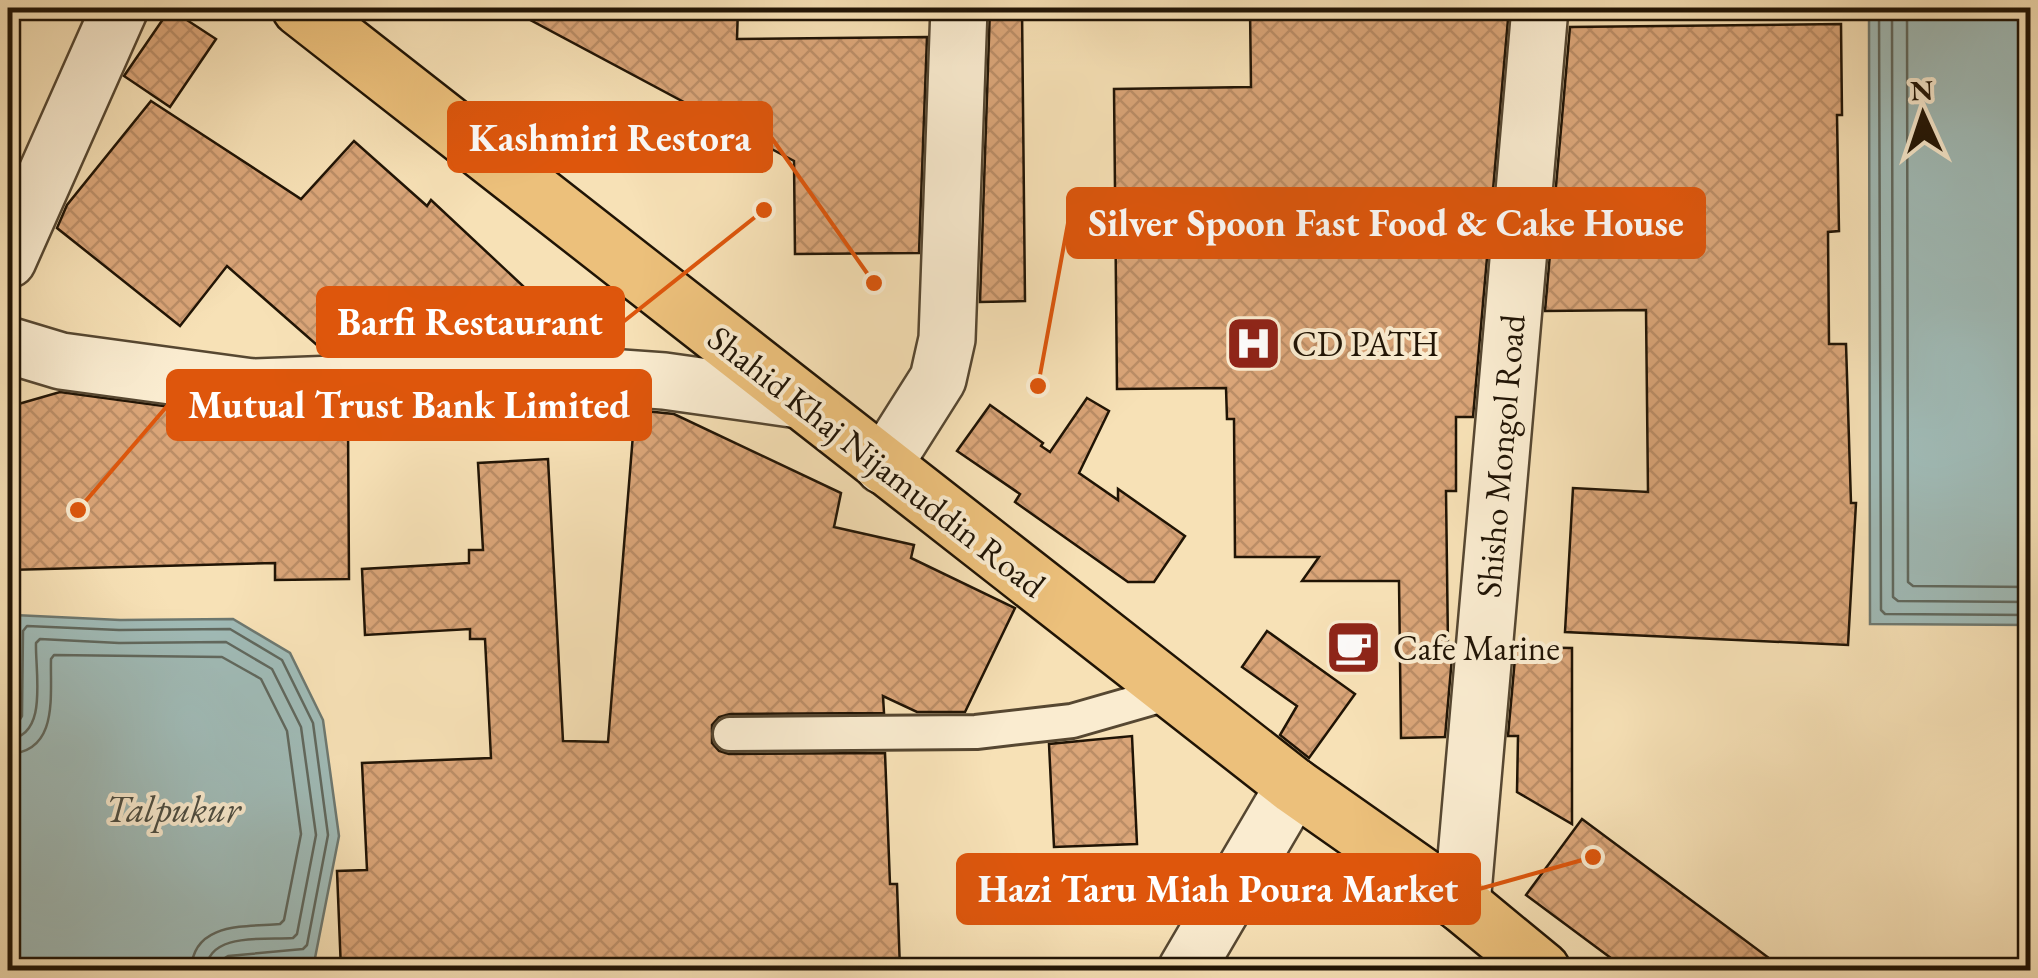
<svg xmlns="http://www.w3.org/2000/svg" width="2038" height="978" font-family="'EB Garamond',serif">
<defs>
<pattern id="building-cross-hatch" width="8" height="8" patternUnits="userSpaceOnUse" patternTransform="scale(2.5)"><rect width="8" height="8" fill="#daa578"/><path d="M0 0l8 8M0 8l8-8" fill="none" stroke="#bb8d66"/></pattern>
</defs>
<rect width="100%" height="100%" fill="#f7e1b6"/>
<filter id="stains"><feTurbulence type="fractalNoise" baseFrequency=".002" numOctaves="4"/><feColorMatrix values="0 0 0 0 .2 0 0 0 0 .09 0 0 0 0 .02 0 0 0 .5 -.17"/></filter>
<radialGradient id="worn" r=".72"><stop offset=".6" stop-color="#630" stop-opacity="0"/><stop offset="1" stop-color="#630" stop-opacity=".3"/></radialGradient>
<!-- water -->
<g fill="#a0bbb7" stroke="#6d7870" stroke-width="2.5">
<path d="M 1869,8 L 2030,8 L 2030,625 L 1870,624 Z"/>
<path d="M 14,615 L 120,620 L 233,619 L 290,653 L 323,720 L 339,836 L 315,958 L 170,970 L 10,970 Z"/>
</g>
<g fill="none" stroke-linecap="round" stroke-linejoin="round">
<!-- shore -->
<g stroke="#60685e" stroke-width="2.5">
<path d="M 1879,8 L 1881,610 L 1885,614 L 2030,615"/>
<path d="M 1892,8 L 1893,597 L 1898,601 L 2030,602"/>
<path d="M 1907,8 L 1908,582 L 1913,586 L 2030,587"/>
<path d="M 8,727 L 17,724 L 22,716 L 23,631 L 27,626 L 119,630 L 230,629 L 282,660 L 313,723 L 328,835 L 307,945 L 303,949 L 228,956 L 220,961 L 218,970"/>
<path d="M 8,739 C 49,737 35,672 36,643 L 40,639 L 119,643 L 226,642 L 272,669 L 301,727 L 316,835 L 297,934 L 293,938 C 264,940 208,932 206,970"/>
<path d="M 8,754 C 59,752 50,696 51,659 L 54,655 L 222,657 L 261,679 L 287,731 L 301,834 L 284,920 L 280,924 C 244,927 193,922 191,970"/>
</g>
</g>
<!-- building -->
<g fill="url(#building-cross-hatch)" stroke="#201405" stroke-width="2.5">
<path d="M 508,8 L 738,8 L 737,39 L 927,37 L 919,253 L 795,254 L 794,161 Z"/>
<path d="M 990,8 L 1022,8 L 1025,301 L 980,302 Z"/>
<path d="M 1250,8 L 1509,8 L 1473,417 L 1456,417 L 1456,491 L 1446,491 L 1448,645 L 1453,646 L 1445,737 L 1401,738 L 1399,581 L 1302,581 L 1319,557 L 1235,557 L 1234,419 L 1227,419 L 1226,388 L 1117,389 L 1114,89 L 1251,87 Z"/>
<path d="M 170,9 L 216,39 L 170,107 L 124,76 Z"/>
<path d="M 1841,24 L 1842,115 L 1837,115 L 1839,231 L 1828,232 L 1829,344 L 1846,344 L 1851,503 L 1856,503 L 1848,645 L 1565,632 L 1573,488 L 1648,492 L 1646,310 L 1545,311 L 1570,27 Z"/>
<path d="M 151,101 L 301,199 L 354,141 L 427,206 L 431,200 L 523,286 L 464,348 L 403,293 L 349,352 L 326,353 L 227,266 L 180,326 L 57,228 L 67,205 Z"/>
<path d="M 60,392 L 208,412 L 207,420 L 308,418 L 348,423 L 349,579 L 275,580 L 275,563 L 8,570 L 8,407 Z"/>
<path d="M 1087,398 L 1109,411 L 1079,473 L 1118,500 L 1118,489 L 1185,536 L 1154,582 L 1128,582 L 1015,502 L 1020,494 L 957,451 L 990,405 L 1043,443 L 1041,446 L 1050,452 Z"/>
<path d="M 635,410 L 674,414 L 841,493 L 834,527 L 914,545 L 911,558 L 1015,608 L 965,712 L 917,712 L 883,696 L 884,713 L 730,714 L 719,717 L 712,725 L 712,743 L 719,751 L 729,754 L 885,753 L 890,884 L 897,884 L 900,970 L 762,970 L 762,964 L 567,970 L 341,970 L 337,871 L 367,870 L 362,763 L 491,758 L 485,639 L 470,639 L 470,629 L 365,635 L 362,569 L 469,563 L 469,550 L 483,550 L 478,463 L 548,459 L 563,741 L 608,742 Z"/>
<path d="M 1267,631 L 1355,694 L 1309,758 L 1280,735 L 1297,706 L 1242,667 Z"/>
<path d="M 1516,647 L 1572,648 L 1572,824 L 1517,792 L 1518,736 L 1508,736 Z"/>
<path d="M 1132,736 L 1137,844 L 1054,847 L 1049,744 Z"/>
<path d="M 1582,819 L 1785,970 L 1627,970 L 1526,895 Z"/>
</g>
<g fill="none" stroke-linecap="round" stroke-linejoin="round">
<defs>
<path id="service" d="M 730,734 L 976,732 L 1072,721 L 1173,692"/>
<g id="minor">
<path d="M 8,260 L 120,8"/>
<path d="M 8,345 L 61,361 L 252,387 L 579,375 L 664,381 L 799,400"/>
<path d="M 883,466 L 938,379 L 947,339 L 959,8"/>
<path d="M 1462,904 L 1540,8"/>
<path d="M 1186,970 L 1294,786"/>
</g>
<path id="primary" d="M 300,8 L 1294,786 L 1462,904 L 1542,970"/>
</defs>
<!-- service casing -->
<use href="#service" stroke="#564731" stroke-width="38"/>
<!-- minor casing -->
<use href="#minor" stroke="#564731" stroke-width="60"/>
<!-- primary casing -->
<use href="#primary" stroke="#201405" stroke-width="60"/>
<!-- service -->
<use href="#service" stroke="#faecd0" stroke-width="32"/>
<!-- minor -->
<use href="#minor" stroke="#faecd0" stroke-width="55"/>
<!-- primary -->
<use href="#primary" stroke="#ecc07b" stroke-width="55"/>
</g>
<!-- icons -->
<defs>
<symbol id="hospital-square" viewBox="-11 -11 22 22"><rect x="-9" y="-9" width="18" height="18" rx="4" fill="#8f2418" stroke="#faecd0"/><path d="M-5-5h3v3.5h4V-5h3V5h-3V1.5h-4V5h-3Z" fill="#fff"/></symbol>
<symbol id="cafe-square" viewBox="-11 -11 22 22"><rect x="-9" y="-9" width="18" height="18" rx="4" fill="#8f2418" stroke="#faecd0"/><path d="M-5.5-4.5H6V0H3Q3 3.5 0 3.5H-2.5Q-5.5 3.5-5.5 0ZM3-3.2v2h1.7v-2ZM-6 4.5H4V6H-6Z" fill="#fff"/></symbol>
</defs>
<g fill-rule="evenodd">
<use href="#hospital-square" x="1222" y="312" width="63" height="63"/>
<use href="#cafe-square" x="1322" y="616" width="63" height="63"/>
</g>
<g text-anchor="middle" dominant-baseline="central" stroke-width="8" stroke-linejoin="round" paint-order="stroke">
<!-- poi labels -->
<g font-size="35" fill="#201405" stroke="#faecd0" text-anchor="start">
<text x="1292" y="343">CD PATH</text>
<text x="1393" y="647">Cafe Marine</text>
</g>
<!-- street labels -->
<g font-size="35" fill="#201405" stroke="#faecd0">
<text transform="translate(1500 456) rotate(-85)">Shisho Mongol Road</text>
<text transform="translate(877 461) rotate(38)">Shahid Khaj Nijamuddin Road</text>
</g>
<!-- water labels -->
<g font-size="38" font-style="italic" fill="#4d4e43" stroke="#faecd0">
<text x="173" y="808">Talpukur</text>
</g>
</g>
<!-- callouts -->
<path fill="none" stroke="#de560c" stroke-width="4" d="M874 283L771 137M1038 386L1068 223M764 210L623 322M78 510L168 405M1593 857L1479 889"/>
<g fill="#de560c" stroke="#faecd0" stroke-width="4">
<circle cx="874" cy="283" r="10"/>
<circle cx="1038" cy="386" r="10"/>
<circle cx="764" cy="210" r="10"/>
<circle cx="78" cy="510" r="10"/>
<circle cx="1593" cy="857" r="10"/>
</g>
<g fill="#de560c" stroke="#de560c" stroke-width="4">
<rect x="449" y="103" width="322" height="68" rx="10"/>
<rect x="1068" y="189" width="636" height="68" rx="10"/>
<rect x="318" y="288" width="305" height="68" rx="10"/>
<rect x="168" y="371" width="482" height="68" rx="10"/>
<rect x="958" y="855" width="521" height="68" rx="10"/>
</g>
<g font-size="38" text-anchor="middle" font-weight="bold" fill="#fff">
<text x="610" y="151">Kashmiri Restora</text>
<text x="1386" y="236">Silver Spoon Fast Food &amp; Cake House</text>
<text x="470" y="335">Barfi Restaurant</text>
<text x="409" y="418">Mutual Trust Bank Limited</text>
<text x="1218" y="902">Hazi Taru Miah Poura Market</text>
</g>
<!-- margin -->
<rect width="2038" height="978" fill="none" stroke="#f7e1b6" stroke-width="40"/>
<rect x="10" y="10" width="2018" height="958" fill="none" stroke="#201405" stroke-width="5"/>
<rect x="20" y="20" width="1998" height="938" fill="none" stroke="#201405" stroke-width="2.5"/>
<!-- north arrow -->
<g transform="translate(1923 115) rotate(357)" stroke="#faecd0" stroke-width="8" paint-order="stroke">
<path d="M0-8L18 38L0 25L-18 38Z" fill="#201405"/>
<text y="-15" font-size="28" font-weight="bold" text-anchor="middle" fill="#201405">N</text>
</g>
<rect width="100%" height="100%" filter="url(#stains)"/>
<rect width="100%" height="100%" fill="url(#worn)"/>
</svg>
